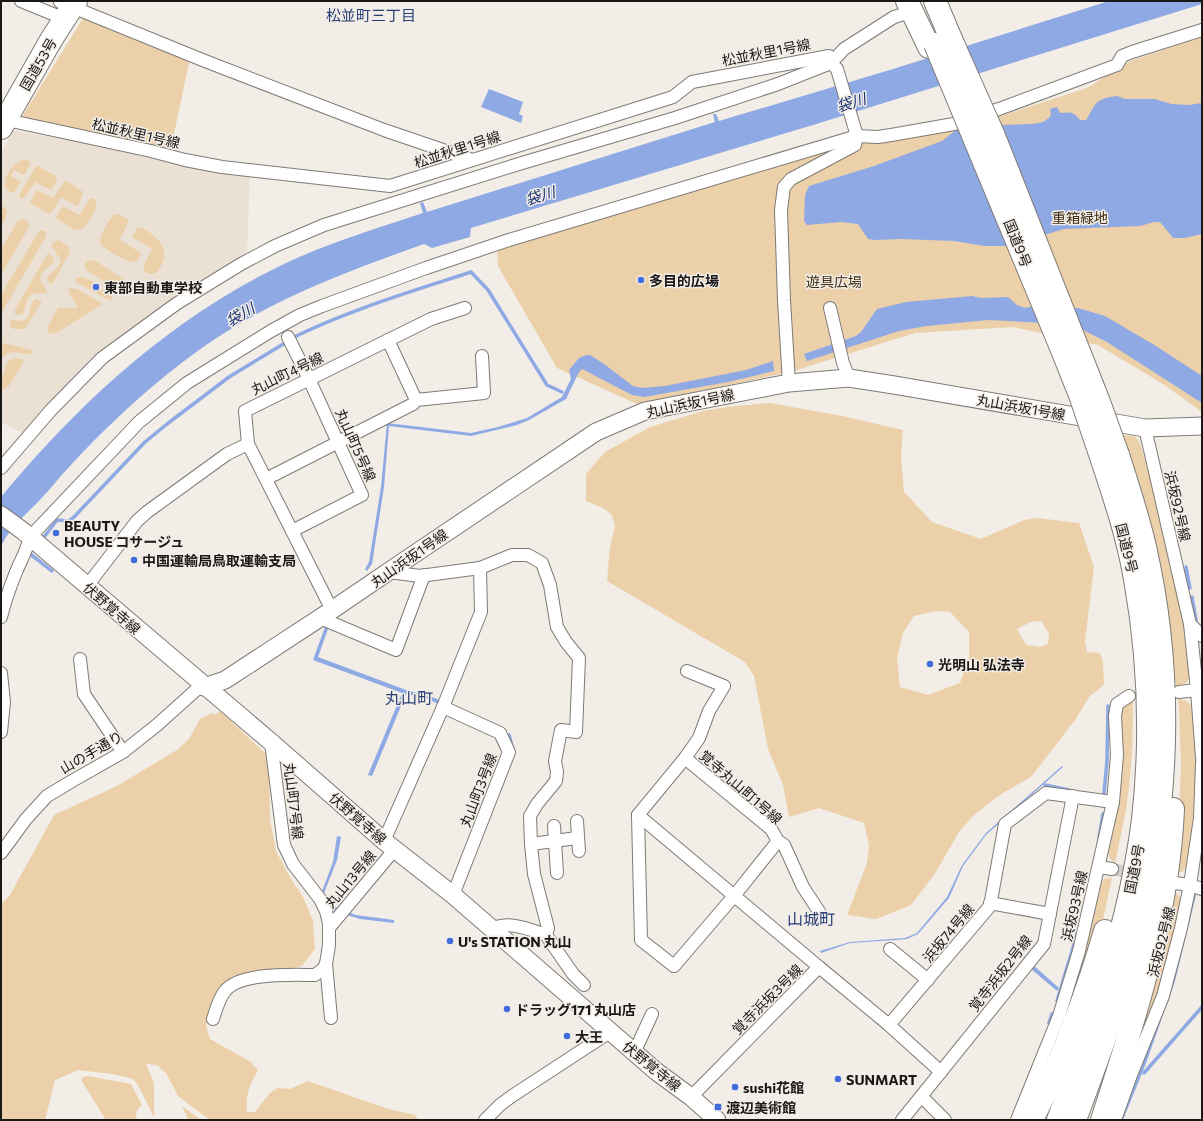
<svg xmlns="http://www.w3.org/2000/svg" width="1203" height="1121" font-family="Commissioner,'Noto Sans JP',sans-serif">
<rect width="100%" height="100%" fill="#f2ede6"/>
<!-- built -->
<path fill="#eae1d4" d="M 14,130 L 37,135 L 61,138 L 162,161 L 250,175 L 247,252 L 169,300 L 88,363 L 50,402 L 22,433 L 1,422 L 1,152 Z"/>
<!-- green -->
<g fill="#ebd0a9" fill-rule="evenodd">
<path d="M 85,15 L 190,58 L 171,148 L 20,120 Z"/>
<path d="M 1202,37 L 1202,412 L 1163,384 L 1098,345 L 1013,327 L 915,333 L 790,372 L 637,404 L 557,368 L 498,266 L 497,253 L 501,246 L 849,141 L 938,133 L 1004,115 L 1087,88 L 1130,61 Z"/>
<path d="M 25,159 L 30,161 L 31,163 L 24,175 L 14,170 L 11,176 L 21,181 L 14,193 L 10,192 L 5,187 C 4,175 13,163 25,159 Z"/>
<path d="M 36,166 L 38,166 L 56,176 L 57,181 L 51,190 L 35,182 L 25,197 L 23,199 L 20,198 L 19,195 Z"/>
<path d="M 65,181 L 67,181 L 82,191 L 83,194 L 78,205 L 76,206 L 61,197 L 52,212 L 49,214 L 30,203 L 36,190 L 53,198 Z"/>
<path d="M 92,198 L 96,201 C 97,209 94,213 90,219 C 79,239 73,228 57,219 L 56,217 L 62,207 L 64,207 L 80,215 L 89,199 Z"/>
<path d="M 1,205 L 5,208 L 7,212 L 5,219 L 1,226 L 1,214 L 3,213 L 1,210 Z"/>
<path d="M 118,214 L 129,220 L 120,240 L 141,253 L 136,262 C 128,263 102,249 100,242 C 99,237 108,220 113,216 C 113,215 117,214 118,214 Z"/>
<path d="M 24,219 L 28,222 L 29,227 L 1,275 L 1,250 L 17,222 L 20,220 Z"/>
<path d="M 137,227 C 142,228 145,229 149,232 C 165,243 170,257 156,273 L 148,274 L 145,271 L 143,267 L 152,249 L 132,237 Z"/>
<path d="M 43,230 L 46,232 L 46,236 L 1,314 L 1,295 L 39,231 Z"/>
<path d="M 59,240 L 69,247 L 70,252 L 53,283 L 51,284 L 47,280 L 48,276 C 63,261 65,265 51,246 L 54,242 Z"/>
<path d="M 48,253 L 53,257 L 54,262 C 47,269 36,273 42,284 C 45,288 47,288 47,293 C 24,294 30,294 23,314 L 16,315 L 14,312 L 15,310 Z"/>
<path d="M 94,260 L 125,280 L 128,284 L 127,290 L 122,292 L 87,271 L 85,267 L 85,263 L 88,261 Z"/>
<path d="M 82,277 L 94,282 L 92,285 L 102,291 L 104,289 L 113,294 L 113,297 L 111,300 L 109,300 L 77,283 L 75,280 L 76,278 Z"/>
<path d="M 70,288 L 77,289 L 103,304 L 56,333 L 50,334 L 47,330 L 48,326 L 58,308 L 78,308 L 68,290 Z"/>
<path d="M 36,299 L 42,301 L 25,329 L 14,329 L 10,327 L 10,323 L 12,320 C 38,325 24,306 36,299 Z"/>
<path d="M 4,343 L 31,350 L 32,351 L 31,354 C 20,356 11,346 1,359 L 1,347 Z"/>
<path d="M 16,358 L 23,360 L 23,363 L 9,386 L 1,391 L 1,379 C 7,370 3,360 16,358 Z"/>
<path d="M 770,403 L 842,416 L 903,430 L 901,455 L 904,492 L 932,522 L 981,539 L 1024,520 L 1037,518 L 1079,523 L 1094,567 L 1085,641 L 1087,652 L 1100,653 L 1103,661 L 1104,685 L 1090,696 L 1075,720 L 1031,777 L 1001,794 L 974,815 L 959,832 L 934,875 L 911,905 L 876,919 L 847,915 L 867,863 L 869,845 L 864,823 L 819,808 L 789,817 L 783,785 L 768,749 L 754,676 L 745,662 L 607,581 L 610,547 L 615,526 L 612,515 L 603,508 L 586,501 L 586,474 L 605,452 L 650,427 L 703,411 L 727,407 ZM 936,611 L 950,612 L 969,632 L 969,657 L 960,683 L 928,695 L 900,687 L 897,658 L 903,633 L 914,616 ZM 1041,621 L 1049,634 L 1048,644 L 1040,647 L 1026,645 L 1017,629 L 1031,622 Z"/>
<path d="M 1120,435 L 1134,436 L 1139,441 C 1164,519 1182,596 1190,677 L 1186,683 L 1177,686 L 1179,699 L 1187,701 L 1194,708 L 1197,770 L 1197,795 L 1187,867 L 1182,872 L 1173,873 L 1174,891 L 1180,897 L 1181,904 L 1167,961 L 1158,990 L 1134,1054 L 1178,835 L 1181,765 L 1179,708 L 1171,647 Z"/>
<path d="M 1125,701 L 1133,701 L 1132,754 L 1129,787 L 1126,810 L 1110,887 L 1102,924 L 1056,1040 L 1093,920 L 1101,885 L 1104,879 L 1111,878 L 1115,863 L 1111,860 L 1107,850 L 1121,712 Z"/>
<path d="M 220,711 L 265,753 L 269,771 L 270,820 L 276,851 L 291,879 L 303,897 L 313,921 L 315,949 L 302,966 L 272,972 L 250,974 L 211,1009 L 206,1026 L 210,1039 L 251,1062 L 258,1070 C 250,1084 245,1095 247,1112 L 255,1112 L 270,1093 L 278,1088 L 290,1089 L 308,1081 L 388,1109 L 415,1115 L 418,1120 L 210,1120 L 178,1096 L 166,1073 L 157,1065 L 146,1064 L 154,1083 L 154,1117 L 138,1085 L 133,1079 L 112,1074 L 78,1070 L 55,1080 L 45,1120 L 1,1120 L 1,904 L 10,895 L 54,815 L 117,786 L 177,750 L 189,739 L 200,719 L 212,713 L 215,715 Z"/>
<path d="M 88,1076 L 131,1084 L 142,1105 C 136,1110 135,1113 137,1120 L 106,1120 L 81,1080 L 83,1077 Z"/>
<path d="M 182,1106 L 201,1120 L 188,1120 Z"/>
</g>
<!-- water -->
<g fill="#8ea9e4">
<path d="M 1109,1 L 1202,1 L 1202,4 L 813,125 L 471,228 L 470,237 L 432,248 L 424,244 C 371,263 318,282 268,308 C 188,349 120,411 60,477 C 53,486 45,494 38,502 C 24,516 10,528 1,546 L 1,497 C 83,398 179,311 297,258 C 338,240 381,227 423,213 L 420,203 L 423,202 L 427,212 L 715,122 L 713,114 L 716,114 L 719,121 L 893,69 Z"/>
<path d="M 489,89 L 523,102 L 519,114 L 523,116 L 521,123 L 481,107 Z"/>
<path d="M 1117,96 L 1125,99 L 1155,99 L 1171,104 L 1189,105 L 1202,103 L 1202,234 L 1185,238 L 1173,238 L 1160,222 L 1154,222 L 1140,226 L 1064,229 L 1008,246 L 985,246 L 954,241 L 902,239 L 875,240 L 868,239 L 858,224 L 841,222 L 807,225 L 804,221 L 805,195 L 809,186 L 874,166 L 942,141 L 961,126 L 1033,124 L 1043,122 L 1049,118 L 1051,114 L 1050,109 L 1057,107 L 1060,113 C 1070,112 1074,112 1080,120 L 1086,120 C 1089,116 1090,112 1093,108 C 1097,99 1108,97 1117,96 Z"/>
<path d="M 972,296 L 981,298 L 1008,297 L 1017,305 L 1025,308 L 1035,306 L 1078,308 L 1105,316 L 1156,346 L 1202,376 L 1202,403 L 1107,342 L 1081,329 L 1044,323 L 988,320 L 927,326 L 899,331 L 807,361 L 804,354 L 856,336 L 861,332 L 877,309 L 906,302 Z"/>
<path d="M 586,355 L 590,355 L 604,364 L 633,386 L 642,388 L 665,386 L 746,370 L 773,361 L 774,371 L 728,382 L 644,397 L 632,395 L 582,369 L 579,372 L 566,399 L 529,420 L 517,425 L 471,436 L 389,426 L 384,487 L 372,564 L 367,571 L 365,569 L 369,562 L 381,487 L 387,423 L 471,433 L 498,427 L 527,418 L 562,397 L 571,379 L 569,370 L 579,358 Z"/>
<path d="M 325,627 L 328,629 L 318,657 L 406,690 L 429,696 L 440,700 L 438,704 L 428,699 L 406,694 L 372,776 L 368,775 L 402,693 L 313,660 Z"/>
<path d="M 1062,766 L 1063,767 L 986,835 L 963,866 L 949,898 L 918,934 L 907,939 L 896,940 L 850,943 L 821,953 L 820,951 L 850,942 L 905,938 L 917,933 L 947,897 L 962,865 L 986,833 Z"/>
<path d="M 337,836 L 341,837 L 337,860 L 324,893 L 330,905 L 356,915 L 394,920 L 394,923 L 360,919 L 338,912 L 335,914 L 333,910 L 328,907 L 321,894 L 333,862 Z"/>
<path d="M 1194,895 L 1196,895 L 1175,981 L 1145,1066 L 1123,1120 L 1121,1120 L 1154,1034 Z"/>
<path d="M 1033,965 L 1059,988 L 1057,991 L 1030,968 Z"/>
</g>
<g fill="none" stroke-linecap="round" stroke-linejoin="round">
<!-- stream -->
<g stroke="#8ea9e4" stroke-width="3.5">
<path d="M 292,338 C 349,310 410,292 471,272 L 488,290 L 547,385 L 562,392"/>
<path d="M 44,537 L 57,520 L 68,521 L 73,518 L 145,442 L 167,424 L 229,377 L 285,343"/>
<path d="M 29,553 L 52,571"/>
<path d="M 1186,567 L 1190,588"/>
<path d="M 1192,597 L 1197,626"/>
<path d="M 509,735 L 512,746"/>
<path d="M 1045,785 L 1069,790"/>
<path d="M 1104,793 L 1107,761 L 1108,706"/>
<path d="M 1099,838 L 1103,814"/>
<path d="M 1057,1001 L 1078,931"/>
<path d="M 1049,1023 L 1052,1014"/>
<path d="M 1144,1073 L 1202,1007"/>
</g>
<!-- street-tunnel -->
<path stroke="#d1cdc7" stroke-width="12" stroke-dasharray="12 6" stroke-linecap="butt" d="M 1112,869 L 1139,875"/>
<defs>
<g id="street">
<path d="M 21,1 L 65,19"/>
<path d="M 60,2 L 205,61 L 384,130 L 472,160"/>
<path d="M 2,119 L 151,151 L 185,160 L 222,167 L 390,186 L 673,97 L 692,82 L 829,56 L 831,63 L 837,69 L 857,136 L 855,145 L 791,179 L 784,187 L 781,210 L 784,300 L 789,383"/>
<path d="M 830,308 L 843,363 L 849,378"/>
<path d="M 288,337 L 309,379 L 362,495 L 292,531"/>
<path d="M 416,400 L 484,393 L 482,356"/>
<path d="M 1145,428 L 1190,624 L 1197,690 L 1202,758"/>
<path d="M 1,468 L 51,410 L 102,358 L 176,304 L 241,264 L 275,246 L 324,225 L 522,163 L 675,118 L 778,84 L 831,63 L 844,49 L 894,17 L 904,14"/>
<path d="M 266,479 L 413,404 L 416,400 L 388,340"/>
<path d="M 389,572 L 420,576 L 480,568 L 512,555 L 528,555 L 542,563 L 550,585 L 557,627 L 566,642 L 579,658 L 576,732 L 561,730 L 555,761 L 557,772 L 556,781 L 537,804 L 530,816 L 531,844 L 534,874 L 548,928 L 546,935 C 531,930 505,919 492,930"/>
<path d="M 87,586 L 137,521 L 147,512 L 227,454 L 248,444"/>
<path d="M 332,610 L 248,444 L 245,411 L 431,319 L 465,308"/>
<path d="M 1,617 C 5,601 10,587 16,572 C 21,560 27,550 30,537 L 139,422 L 187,383 L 271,331 L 300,315 L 322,306 L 426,268 L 509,240 L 857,136 L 878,137 L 891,135 L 954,124 L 999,109 L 1117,65 L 1122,56 L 1132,52 L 1202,30"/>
<path d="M 320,618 L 396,650 L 424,575"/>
<path d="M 1190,624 L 1202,636"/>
<path d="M 80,659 L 84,694 L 123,752"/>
<path d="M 1,673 L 4,702 L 1,732"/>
<path d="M 1179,692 L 1197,690"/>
<path d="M 443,707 L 481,612 L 480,568"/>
<path d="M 271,742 L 284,845 L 293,864 L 320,899 L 326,911 L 329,924 L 329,945 L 326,964 L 331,1018"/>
<path d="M 685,758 L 771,829 L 778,841 L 734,896 L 674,966 L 641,940 L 638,815 Z"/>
<path d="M 685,758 L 699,738 L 709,711 L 724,686 L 687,671"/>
<path d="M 638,815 L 819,967"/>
<path d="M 577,821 L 579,851"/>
<path d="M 554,826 L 557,873"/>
<path d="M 384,841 L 443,707 L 500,733 L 509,752 L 453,895"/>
<path d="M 778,841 L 784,845 L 803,887 L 820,913"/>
<path d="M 531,844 L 577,838"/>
<path d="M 1,853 L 26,819 L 47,796 L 72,781 L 123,752 L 157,725 L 196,690 L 204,687"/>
<path d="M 1099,867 L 1112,869"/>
<path d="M 1175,883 L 1190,885 L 1202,889"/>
<path d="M 990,903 L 1050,914"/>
<path d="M 329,928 L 395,849"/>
<path d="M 546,935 L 573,974 L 584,985"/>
<path d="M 890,949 L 928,980"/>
<path d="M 213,1019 C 216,1010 219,998 225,991 C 240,972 292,975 315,975 L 323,969 L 326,964"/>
<path d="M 889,1025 L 990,906 L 1005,824 L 1046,793 L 1113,802"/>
<path d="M 634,1053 L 652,1014"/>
<path d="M 691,1097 L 819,967 L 889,1025 L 941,1072"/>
<path d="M 922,1097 L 945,1120"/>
<path d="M 485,1120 L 500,1105 L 512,1096 L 610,1032"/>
<path d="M 902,1120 L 1044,944 L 1073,796"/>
<path d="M 1017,1120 L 1059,1016 L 1079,951 L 1113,802 L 1117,755 L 1115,716 L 1117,704 L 1129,696"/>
<path d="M 1115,1120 L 1131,1075 L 1163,996 L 1181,928 L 1190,885 L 1200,818 L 1202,763"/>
</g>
<g id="secondary">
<path d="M 1,515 L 23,531 L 271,742 L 384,841 L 453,895 L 657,1072 L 691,1097 L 717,1120"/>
<path d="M 204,687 L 225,680 L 332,610 L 410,557 L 596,432 L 645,411 L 789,383 L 849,378 L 894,385 L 1145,428 L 1202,426"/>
</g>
<g id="highway">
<path d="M 907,1 L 929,47"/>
<path d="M 935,1 L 951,39"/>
<path d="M 1,128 L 51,40 L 76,1"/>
<path d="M 1032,1120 C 1062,1060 1086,996 1105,931"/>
<path d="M 1058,1120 C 1095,1023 1130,923 1143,819 C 1152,739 1149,658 1135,579 C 1128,538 1115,499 1102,460"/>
<path d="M 1075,1120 C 1098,1058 1121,996 1138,931 C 1169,806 1174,674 1145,547 C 1138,516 1128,486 1118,455"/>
<path d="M 1102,1120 C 1134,1022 1169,912 1173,809"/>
</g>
</defs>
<!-- street casing -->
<use href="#street" stroke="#7e7a75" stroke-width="14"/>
<!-- secondary casing -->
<use href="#secondary" stroke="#7e7a75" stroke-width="19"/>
<!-- highway casing -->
<use href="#highway" stroke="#7e7a75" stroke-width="24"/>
<!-- street -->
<use href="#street" stroke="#fff" stroke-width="12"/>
<!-- secondary -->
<use href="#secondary" stroke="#fff" stroke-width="17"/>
<!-- highway -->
<use href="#highway" stroke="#fff" stroke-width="22"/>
<defs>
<g id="highway-bridge">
<path d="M 951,39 L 994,136 L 1099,402 L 1118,455"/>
<path d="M 935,44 L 1060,345 L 1080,395 L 1102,460"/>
</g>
</defs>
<!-- highway-bridge casing -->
<use href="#highway-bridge" stroke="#7e7a75" stroke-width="24" stroke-linecap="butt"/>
<!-- highway-bridge -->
<use href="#highway-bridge" stroke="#fff" stroke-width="22"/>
</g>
<!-- markers -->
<g fill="#416cdd" stroke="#f2ede6" stroke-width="1.5">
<circle cx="641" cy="280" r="4"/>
<circle cx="96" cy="287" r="4"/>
<circle cx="56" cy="533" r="4"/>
<circle cx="134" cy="560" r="4"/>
<circle cx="930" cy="664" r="4"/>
<circle cx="450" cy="941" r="4"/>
<circle cx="507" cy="1009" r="4"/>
<circle cx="567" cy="1036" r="4"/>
<circle cx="838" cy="1079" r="4"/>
<circle cx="735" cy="1087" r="4"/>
<rect x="714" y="1103" width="8" height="8" rx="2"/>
</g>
<g text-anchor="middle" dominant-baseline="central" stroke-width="3" stroke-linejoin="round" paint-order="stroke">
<!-- street labels -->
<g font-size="14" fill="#191816" stroke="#f2ede6">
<text transform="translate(766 52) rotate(-11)">松並秋里1号線</text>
<text transform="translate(38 64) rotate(-60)">国道53号</text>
<text transform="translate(136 133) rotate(13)">松並秋里1号線</text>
<text transform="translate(457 149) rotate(-18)">松並秋里1号線</text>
<text transform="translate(1018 243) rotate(68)">国道9号</text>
<text transform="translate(287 373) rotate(-26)">丸山町4号線</text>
<text transform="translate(690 403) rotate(-12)">丸山浜坂1号線</text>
<text transform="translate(1021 407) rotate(10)">丸山浜坂1号線</text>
<text transform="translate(356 445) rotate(66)">丸山町5号線</text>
<text transform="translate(1178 506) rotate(77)">浜坂92号線</text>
<text transform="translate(1127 548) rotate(76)">国道9号</text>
<text transform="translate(409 558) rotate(-35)">丸山浜坂1号線</text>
<text transform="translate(112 608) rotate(41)">伏野覚寺線</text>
<text transform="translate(91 752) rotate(-30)">山の手通り</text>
<text transform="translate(741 787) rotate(41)">覚寺丸山町1号線</text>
<text transform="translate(478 790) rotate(-69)">丸山町3号線</text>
<text transform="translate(294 801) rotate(83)">丸山町7号線</text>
<text transform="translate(358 818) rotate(41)">伏野覚寺線</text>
<text transform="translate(1134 869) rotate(-79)">国道9号</text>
<text transform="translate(350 879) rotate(-50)">丸山13号線</text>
<text transform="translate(1074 906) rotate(-77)">浜坂93号線</text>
<text transform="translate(948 933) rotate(-50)">浜坂74号線</text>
<text transform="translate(1161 942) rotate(-76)">浜坂92号線</text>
<text transform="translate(1000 973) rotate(-52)">覚寺浜坂2号線</text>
<text transform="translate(767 999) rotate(-45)">覚寺浜坂3号線</text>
<text transform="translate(652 1066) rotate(39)">伏野覚寺線</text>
</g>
<!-- park labels -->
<g font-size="14" fill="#3e2d12" stroke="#f2ede6">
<text x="1080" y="217">重箱緑地</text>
<text x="834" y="281">遊具広場</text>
</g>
<!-- poi labels -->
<g font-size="14" font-weight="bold" fill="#191816" stroke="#f2ede6" text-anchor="start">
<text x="649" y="280">多目的広場</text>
<text x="104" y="287">東部自動車学校</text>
<text x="64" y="525">BEAUTY<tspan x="64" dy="16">HOUSE コサージュ</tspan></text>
<text x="142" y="560">中国運輸局鳥取運輸支局</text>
<text x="938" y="664">光明山 弘法寺</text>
<text x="458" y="941">U's STATION 丸山</text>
<text x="515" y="1009">ドラッグ171 丸山店</text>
<text x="575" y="1036">大王</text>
<text x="846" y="1079">SUNMART</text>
<text x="743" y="1087">sushi花館</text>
<text x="726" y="1107">渡辺美術館</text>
</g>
<!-- neighbourhood labels -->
<g font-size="15" fill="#293f78" stroke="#f2ede6">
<text x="371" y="15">松並町三丁目</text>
</g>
<!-- water labels -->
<g font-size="15" font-style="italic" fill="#162e72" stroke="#f2ede6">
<text transform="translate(851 102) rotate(-17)">袋川</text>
<text transform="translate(540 195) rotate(-16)">袋川</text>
<text transform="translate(240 314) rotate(-30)">袋川</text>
</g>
<!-- quarter labels -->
<g font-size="16" fill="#293f78" stroke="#f2ede6">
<text x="409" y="697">丸山町</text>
<text x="811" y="918">山城町</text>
</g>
</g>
<!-- border -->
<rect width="1203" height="1121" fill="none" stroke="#191816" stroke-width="4"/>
</svg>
